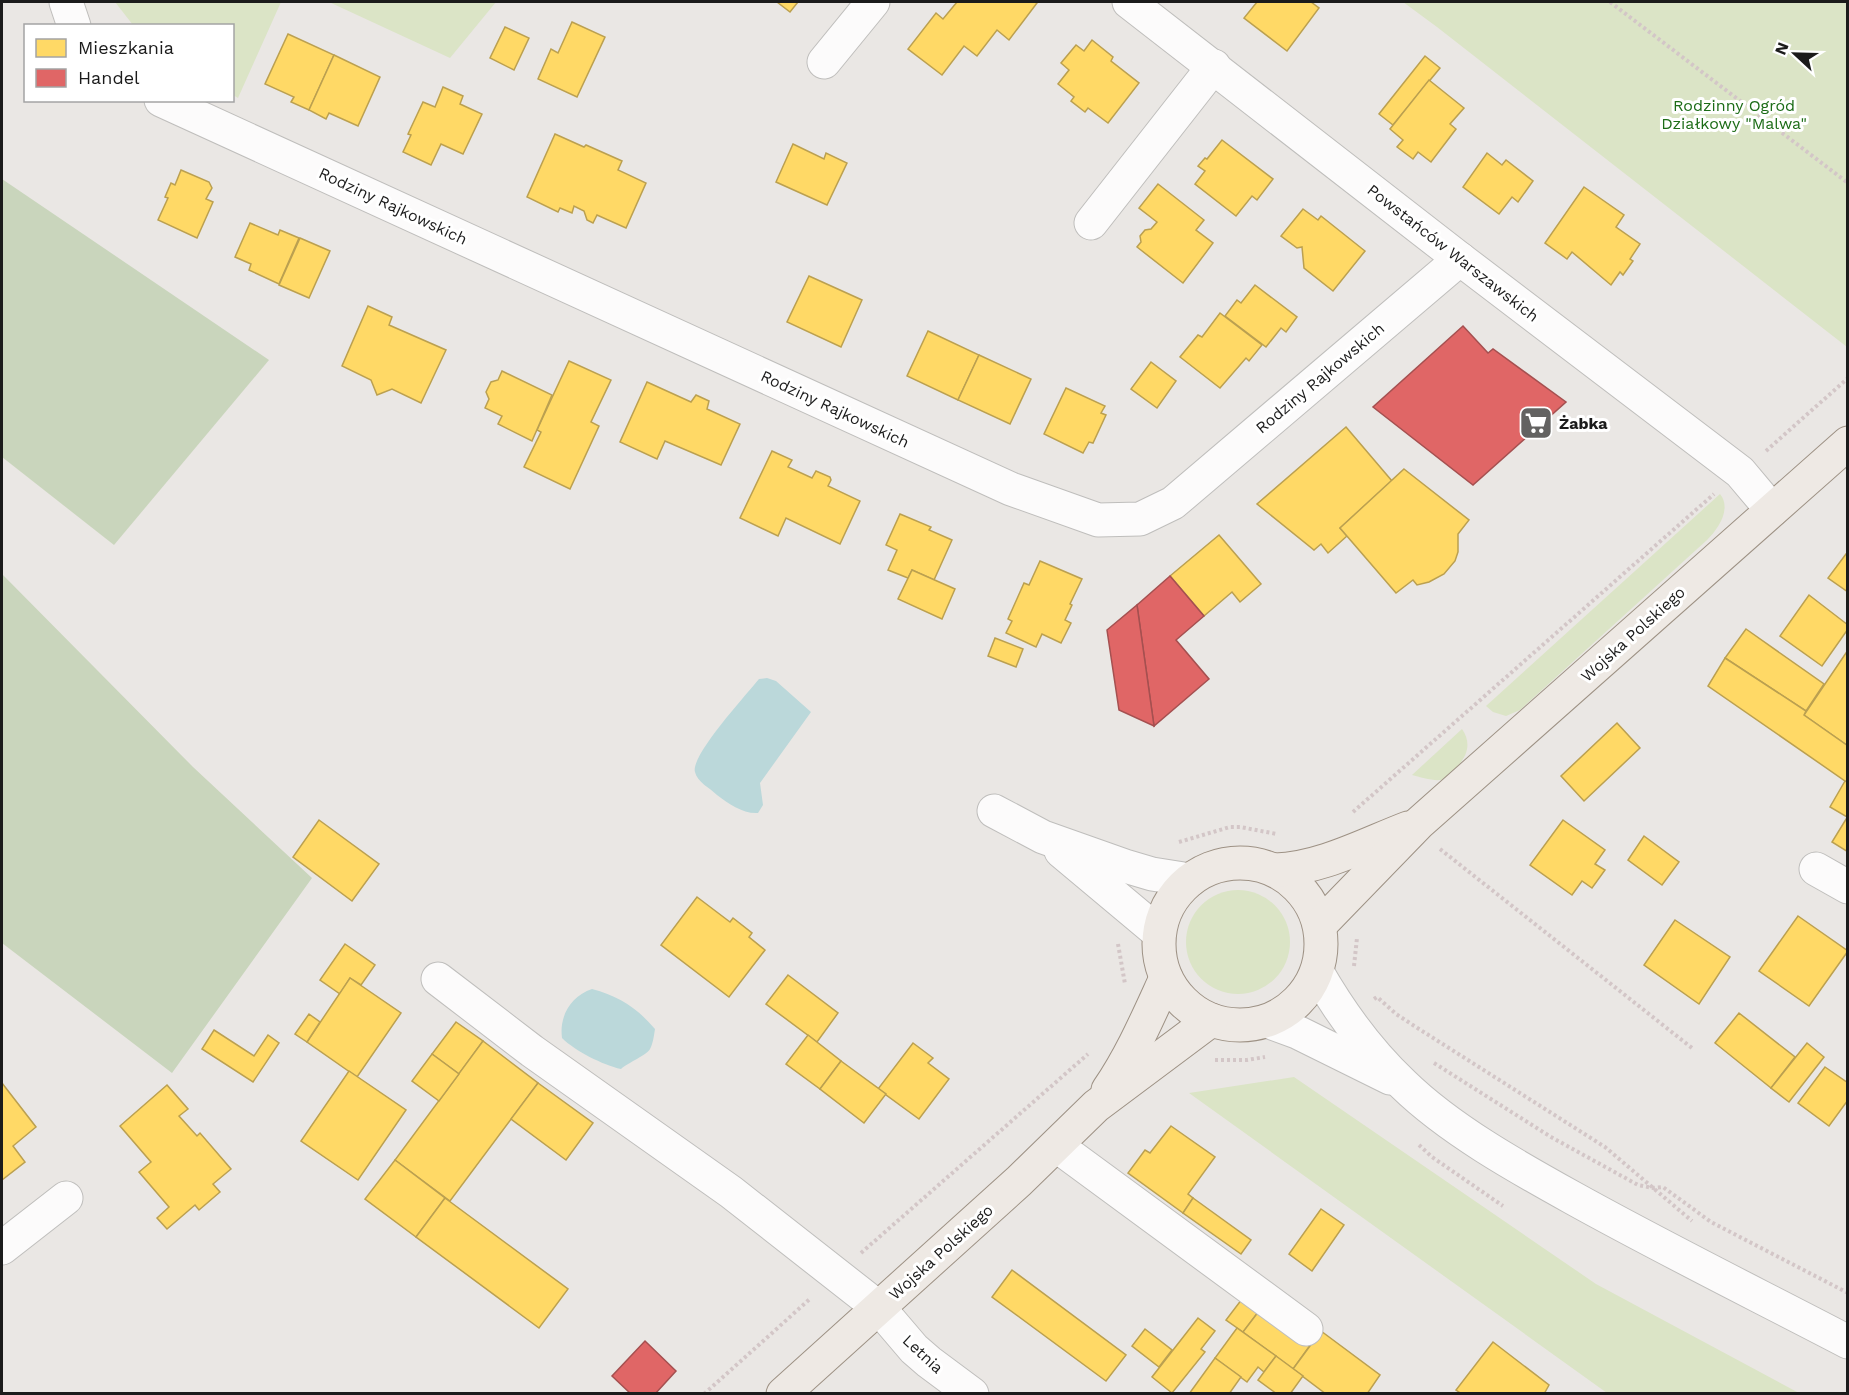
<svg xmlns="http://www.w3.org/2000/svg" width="1849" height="1395" font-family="'Work Sans',sans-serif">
<rect width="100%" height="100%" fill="#eae7e4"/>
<!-- grass -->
<g fill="#dbe4c6">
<path d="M 115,2 L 281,2 L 238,98 L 233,95 L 232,26 L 133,25 Z"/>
<path d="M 329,2 L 496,2 L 450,58 Z"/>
<path d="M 1403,2 L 1847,2 L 1847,347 L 1437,27 Z"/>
<path d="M 1720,494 C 1732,509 1718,529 1707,540 L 1520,710 L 1506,716 L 1493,712 L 1486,706 Z"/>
<path d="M 1462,729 C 1473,745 1466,759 1453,771 C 1449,775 1446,778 1441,780 C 1432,781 1420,777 1412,775 Z"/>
<circle cx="1238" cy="942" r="52"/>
<path d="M 1294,1077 L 1596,1284 L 1799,1393 L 1607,1393 L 1189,1093 Z"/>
</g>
<!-- forest -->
<g fill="#c9d5bc">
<path d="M 2,179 L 269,360 L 114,545 L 2,457 Z"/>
<path d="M 2,574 L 193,767 L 312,878 L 172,1073 L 2,943 Z"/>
</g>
<!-- water -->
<g fill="#bbd8da">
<path d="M 767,678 L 776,681 L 811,712 L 760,783 L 763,805 L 758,813 C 743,814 729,804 717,795 C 710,788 697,782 695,772 C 690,756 747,694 759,679 Z"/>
<path d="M 592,989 C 619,996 637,1008 655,1029 C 654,1035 653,1044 650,1049 C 648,1054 628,1063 621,1069 C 603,1065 575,1051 562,1038 C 559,1016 571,996 592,989 Z"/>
</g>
<!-- homes -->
<g fill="#ffd966" stroke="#bba050" stroke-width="1.5">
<path d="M 777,2 L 798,2 L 790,12 Z"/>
<path d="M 957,2 L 1035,2 L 1037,3 L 1009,40 L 997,30 L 977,56 L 964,46 L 942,75 L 908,49 L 936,13 L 943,19 Z"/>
<path d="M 1257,2 L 1311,2 L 1319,8 L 1287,51 L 1244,18 Z"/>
<path d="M 572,22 L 605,37 L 577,97 L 538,79 L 551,49 L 558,53 Z"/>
<path d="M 505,27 L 529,38 L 514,70 L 490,58 Z"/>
<path d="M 288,34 L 334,55 L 309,110 L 291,102 L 294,97 L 265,84 Z"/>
<path d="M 1092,40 L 1113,57 L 1111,61 L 1139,83 L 1108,123 L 1088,108 L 1085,112 L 1071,101 L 1074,97 L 1058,84 L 1069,70 L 1061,63 L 1076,45 L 1084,51 Z"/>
<path d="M 334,55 L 380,77 L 358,126 L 329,113 L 326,119 L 309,110 Z"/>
<path d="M 1425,56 L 1440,68 L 1393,125 L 1379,114 Z"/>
<path d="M 1429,80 L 1464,108 L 1450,124 L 1456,129 L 1431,162 L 1418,152 L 1413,159 L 1397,147 L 1403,140 L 1390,129 Z"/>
<path d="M 443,87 L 463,96 L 460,104 L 482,114 L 463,154 L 441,144 L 431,165 L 403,152 L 411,135 L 408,134 L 423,102 L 435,107 Z"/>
<path d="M 555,134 L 584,147 L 586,145 L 622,161 L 618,170 L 646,183 L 626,228 L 597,215 L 593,223 L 587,220 L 584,211 L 574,206 L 572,213 L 560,208 L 558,212 L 527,197 Z"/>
<path d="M 1222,140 L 1273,179 L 1257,200 L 1252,196 L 1236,216 L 1195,184 L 1205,171 L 1198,166 L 1205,158 L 1207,159 Z"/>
<path d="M 793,144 L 824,159 L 826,153 L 847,163 L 827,205 L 776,182 Z"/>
<path d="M 1487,153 L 1502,165 L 1506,160 L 1533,181 L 1518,202 L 1512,197 L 1499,214 L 1463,187 Z"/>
<path d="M 181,170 L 209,182 L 212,188 L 206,199 L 213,202 L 197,238 L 158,220 L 168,198 L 165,197 L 171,183 L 175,185 Z"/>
<path d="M 1158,184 L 1204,220 L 1196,230 L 1213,243 L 1183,283 L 1137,247 L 1141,242 L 1140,236 L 1145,230 L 1151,229 L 1157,222 L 1139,208 Z"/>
<path d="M 1584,187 L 1624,215 L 1616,227 L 1640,244 L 1630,259 L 1633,261 L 1623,275 L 1620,272 L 1611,285 L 1572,252 L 1567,259 L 1545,243 Z"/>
<path d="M 1303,209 L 1318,220 L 1321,216 L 1365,251 L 1333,291 L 1304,268 L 1302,247 L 1297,248 L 1281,236 Z"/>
<path d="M 250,223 L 278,235 L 280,230 L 299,238 L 279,284 L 249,270 L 251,264 L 235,257 Z"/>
<path d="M 300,238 L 330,251 L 309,298 L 279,285 Z"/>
<path d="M 809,276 L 862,300 L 841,347 L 787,322 Z"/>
<path d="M 1255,285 L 1297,317 L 1286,332 L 1281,328 L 1266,347 L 1225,316 L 1237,300 L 1241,303 Z"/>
<path d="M 368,306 L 392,317 L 389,325 L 446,350 L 421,403 L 392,389 L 377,395 L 371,380 L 342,366 Z"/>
<path d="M 1220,313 L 1262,345 L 1249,361 L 1246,358 L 1220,388 L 1180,357 L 1198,335 L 1202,337 Z"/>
<path d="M 928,331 L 979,355 L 958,400 L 907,376 Z"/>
<path d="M 979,355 L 1031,379 L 1010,424 L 958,400 Z"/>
<path d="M 569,361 L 611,380 L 591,422 L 599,426 L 570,489 L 524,467 L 541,432 L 537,430 Z"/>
<path d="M 1151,362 L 1176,381 L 1157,408 L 1131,389 Z"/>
<path d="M 502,371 L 552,395 L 532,441 L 498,424 L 502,416 L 485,408 L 489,399 L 486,392 L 491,382 L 498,380 Z"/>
<path d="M 647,382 L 691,402 L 696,395 L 709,401 L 707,409 L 740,424 L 721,465 L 665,441 L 657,459 L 620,442 Z"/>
<path d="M 1066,388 L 1105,406 L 1101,413 L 1106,415 L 1093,443 L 1089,442 L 1083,453 L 1044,434 Z"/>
<path d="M 1346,427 L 1392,481 L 1340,528 L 1347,536 L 1328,553 L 1321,544 L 1314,550 L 1257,504 Z"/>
<path d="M 772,451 L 792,460 L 788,467 L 812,478 L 816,471 L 830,477 L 831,480 L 828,486 L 860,501 L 840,544 L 786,518 L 778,536 L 740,518 Z"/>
<path d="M 1404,469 L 1469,520 L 1458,534 L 1458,552 L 1455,561 L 1444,574 L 1429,582 L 1417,585 L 1413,580 L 1396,593 L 1340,528 Z"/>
<path d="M 900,514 L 931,527 L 929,530 L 952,540 L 934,580 L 912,570 L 908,578 L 888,570 L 897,550 L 886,545 Z"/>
<path d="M 1219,535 L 1261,584 L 1240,602 L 1232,592 L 1204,616 L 1170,576 Z"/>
<path d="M 1846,554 L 1848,555 L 1848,592 L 1828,578 Z"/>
<path d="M 1040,561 L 1082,579 L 1070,604 L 1072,605 L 1065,620 L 1071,623 L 1061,643 L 1042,634 L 1036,647 L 1006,633 L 1012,621 L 1008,619 L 1024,583 L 1029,585 Z"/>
<path d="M 912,570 L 955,589 L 942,619 L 898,599 Z"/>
<path d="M 1809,595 L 1848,625 L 1848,629 L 1822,666 L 1780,636 Z"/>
<path d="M 1746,629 L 1824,684 L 1806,711 L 1725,658 Z"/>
<path d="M 995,638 L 1023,649 L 1016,667 L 988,656 Z"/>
<path d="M 1848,650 L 1848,746 L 1804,715 Z"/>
<path d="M 1725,658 L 1806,711 L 1804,715 L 1848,746 L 1848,783 L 1708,686 Z"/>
<path d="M 1617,723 L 1640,748 L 1584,801 L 1561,776 Z"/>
<path d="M 1845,781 L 1848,783 L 1847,817 L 1830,807 Z"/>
<path d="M 1848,816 L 1848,852 L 1832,842 Z"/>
<path d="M 319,820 L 379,864 L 352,901 L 293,857 Z"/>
<path d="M 1563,820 L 1605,850 L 1595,864 L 1605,870 L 1592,888 L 1582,881 L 1572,895 L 1530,865 Z"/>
<path d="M 1644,836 L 1679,862 L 1662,885 L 1628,860 Z"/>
<path d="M 697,897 L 730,922 L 733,918 L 752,933 L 749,937 L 765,950 L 729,997 L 661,945 Z"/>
<path d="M 1798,916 L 1848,951 L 1809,1006 L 1759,971 Z"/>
<path d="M 1675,920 L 1730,957 L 1699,1004 L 1644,965 Z"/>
<path d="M 345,944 L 375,965 L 361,985 L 350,978 L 340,994 L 320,980 Z"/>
<path d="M 788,975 L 838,1013 L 817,1042 L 766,1004 Z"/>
<path d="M 350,978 L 401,1013 L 357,1077 L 307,1042 Z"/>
<path d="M 1739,1013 L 1795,1057 L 1771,1088 L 1715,1043 Z"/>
<path d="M 309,1014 L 320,1022 L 307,1042 L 295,1034 Z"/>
<path d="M 456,1022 L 483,1041 L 459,1074 L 432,1054 Z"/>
<path d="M 214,1030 L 254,1056 L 268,1035 L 279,1043 L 253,1082 L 202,1049 Z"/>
<path d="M 808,1035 L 841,1061 L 820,1089 L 786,1064 Z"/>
<path d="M 483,1041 L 538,1083 L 450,1201 L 395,1160 Z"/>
<path d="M 913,1043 L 933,1058 L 928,1063 L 949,1079 L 919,1119 L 878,1089 Z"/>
<path d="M 1807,1043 L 1824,1057 L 1789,1102 L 1771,1088 Z"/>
<path d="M 432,1054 L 459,1074 L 439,1101 L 412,1081 Z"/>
<path d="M 841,1061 L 886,1094 L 864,1123 L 820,1089 Z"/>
<path d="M 1825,1067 L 1848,1083 L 1848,1100 L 1829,1126 L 1798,1103 Z"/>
<path d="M 349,1071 L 406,1110 L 358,1180 L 301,1141 Z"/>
<path d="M 2,1083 L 36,1127 L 13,1146 L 25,1162 L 2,1180 Z"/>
<path d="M 538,1083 L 593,1123 L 566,1160 L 511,1119 Z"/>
<path d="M 167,1085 L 188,1109 L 179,1116 L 197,1136 L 200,1133 L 231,1169 L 213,1184 L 220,1192 L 199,1210 L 195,1205 L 167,1229 L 157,1218 L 169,1207 L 139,1172 L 151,1162 L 120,1126 Z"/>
<path d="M 1171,1126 L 1215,1157 L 1188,1194 L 1193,1198 L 1183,1213 L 1128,1173 L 1145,1150 L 1150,1153 Z"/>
<path d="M 395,1160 L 445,1198 L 416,1237 L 365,1199 Z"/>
<path d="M 445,1198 L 568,1289 L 539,1328 L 416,1237 Z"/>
<path d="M 1193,1198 L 1251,1240 L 1241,1254 L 1183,1213 Z"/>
<path d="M 1321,1209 L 1344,1225 L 1312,1271 L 1289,1254 Z"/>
<path d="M 1012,1270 L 1126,1355 L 1106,1381 L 992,1297 Z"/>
<path d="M 1242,1299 L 1259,1311 L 1243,1332 L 1226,1320 Z"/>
<path d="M 1262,1307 L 1311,1344 L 1293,1369 L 1243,1332 Z"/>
<path d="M 1198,1318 L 1215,1331 L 1201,1349 L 1205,1352 L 1172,1393 L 1152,1377 Z"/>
<path d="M 1237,1328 L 1276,1356 L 1264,1372 L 1258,1367 L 1247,1382 L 1215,1358 Z"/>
<path d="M 1145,1329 L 1172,1350 L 1159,1367 L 1132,1346 Z"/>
<path d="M 1321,1331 L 1380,1375 L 1367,1394 L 1326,1394 L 1293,1369 Z"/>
<path d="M 1493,1342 L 1549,1385 L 1544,1394 L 1462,1394 L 1456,1390 Z"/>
<path d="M 1276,1356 L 1303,1376 L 1290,1394 L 1277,1394 L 1258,1380 Z"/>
<path d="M 1215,1358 L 1241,1377 L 1229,1394 L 1189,1394 Z"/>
</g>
<!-- shops -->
<g fill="#e06666" stroke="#a55050" stroke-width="1.5">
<path d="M 1463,326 L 1488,353 L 1493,349 L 1566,402 L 1473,485 L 1373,407 Z"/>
<path d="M 1170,576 L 1204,616 L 1176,640 L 1209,679 L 1154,726 L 1137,605 Z"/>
<path d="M 1137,605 L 1154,726 L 1119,710 L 1107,630 Z"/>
<path d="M 645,1341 L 676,1371 L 655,1394 L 631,1394 L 612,1376 Z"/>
</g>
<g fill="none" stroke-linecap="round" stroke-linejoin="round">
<defs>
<g id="minor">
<path d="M 66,2 L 74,26"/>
<path d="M 1129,2 L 1460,259 L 1740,472 L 1772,510"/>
<path d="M 824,62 L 873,2"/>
<path d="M 161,100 L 1011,489 L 1098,520 L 1140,519 L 1173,503 L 1460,259"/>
<path d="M 1091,223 L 1214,66"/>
<path d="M 994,811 L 1043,837 L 1125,866 L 1152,874 L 1190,880"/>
<path d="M 1061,851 L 1159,933"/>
<path d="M 1816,869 L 1848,887"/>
<path d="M 1317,972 C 1340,1012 1369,1052 1403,1084 C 1449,1129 1517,1167 1573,1198 C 1663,1248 1756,1294 1848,1342"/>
<path d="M 438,979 L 532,1051 L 731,1192 L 879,1308 L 914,1349 L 929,1362 L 972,1394"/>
<path d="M 1267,1021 L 1297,1032 L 1390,1078"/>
<path d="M 1057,1146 L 1306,1329"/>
<path d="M 2,1248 L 66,1198"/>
</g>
<g id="major">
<circle cx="1240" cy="944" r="81"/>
<path d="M 1275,870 C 1320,869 1366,844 1408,828"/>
<path d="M 1320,925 L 1418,824 L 1848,443"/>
<path d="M 1108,1090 C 1132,1055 1148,1017 1166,978"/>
<path d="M 783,1394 L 1019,1181 L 1096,1106 L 1211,1020"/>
</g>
</defs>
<!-- minor casing -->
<use href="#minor" stroke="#bfbebc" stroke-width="35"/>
<!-- major casing -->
<use href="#major" stroke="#9d9184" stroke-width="35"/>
<!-- path -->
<g stroke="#d3c6c7" stroke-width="4" stroke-dasharray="3 3" stroke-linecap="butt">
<path d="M 1610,2 L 1848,183"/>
<path d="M 1766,451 L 1848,378"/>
<path d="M 1353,812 L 1714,494"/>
<path d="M 1179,842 L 1230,827 L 1240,827 L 1277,834"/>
<path d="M 1440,849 L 1692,1048"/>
<path d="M 1118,944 L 1125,984"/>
<path d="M 1354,966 L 1357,938"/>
<path d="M 1374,999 L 1377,997 L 1396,1014 L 1419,1029 L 1605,1147 L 1692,1221"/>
<path d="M 1215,1060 L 1247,1060 L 1265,1057"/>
<path d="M 1434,1063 L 1551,1137 L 1638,1185 L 1653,1188 L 1663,1187 L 1711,1222 L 1848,1293"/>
<path d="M 1419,1145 L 1432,1157 L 1503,1206"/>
<path d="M 861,1253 L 1088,1054"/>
<path d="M 704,1394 L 811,1298"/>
</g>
<!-- minor -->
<use href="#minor" stroke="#fcfbfb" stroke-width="33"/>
<!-- major -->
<use href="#major" stroke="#eee9e4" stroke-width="33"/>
</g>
<!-- icons -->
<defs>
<symbol id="supermarket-square" viewBox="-11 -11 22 22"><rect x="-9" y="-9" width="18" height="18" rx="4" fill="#636261" stroke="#fff"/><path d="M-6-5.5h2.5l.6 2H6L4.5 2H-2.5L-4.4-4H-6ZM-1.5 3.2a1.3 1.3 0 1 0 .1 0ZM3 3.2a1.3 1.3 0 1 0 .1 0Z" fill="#fff"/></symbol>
</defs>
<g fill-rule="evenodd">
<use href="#supermarket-square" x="1517" y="404" width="38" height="38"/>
</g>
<g text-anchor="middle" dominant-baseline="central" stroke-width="6" stroke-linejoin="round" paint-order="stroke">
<!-- park labels -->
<g font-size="16" fill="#1c6c17" stroke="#fff">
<text x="1734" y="105">Rodzinny Ogród<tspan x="1734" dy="18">Działkowy "Malwa"</tspan></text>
</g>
<!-- street labels -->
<g font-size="16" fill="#1b1b1b" stroke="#fff">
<text transform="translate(393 206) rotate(25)">Rodziny Rajkowskich</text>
<text transform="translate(1453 253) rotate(38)">Powstańców Warszawskich</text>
<text transform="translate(1320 378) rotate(-40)">Rodziny Rajkowskich</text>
<text transform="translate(835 409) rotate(25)">Rodziny Rajkowskich</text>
<text transform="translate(1633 634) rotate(-42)">Wojska Polskiego</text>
<text transform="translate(941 1252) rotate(-42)">Wojska Polskiego</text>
<text transform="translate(923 1354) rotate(43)">Letnia</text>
</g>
<!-- poi labels -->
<g font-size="16" font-weight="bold" fill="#1b1b1b" stroke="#fff" text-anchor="start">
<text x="1559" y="423">Żabka</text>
</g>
</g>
<!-- border -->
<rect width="1849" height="1395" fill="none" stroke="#1b1b1b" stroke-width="6"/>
<!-- legend -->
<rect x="24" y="24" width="210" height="78" fill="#ffffff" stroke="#a4a4a4" stroke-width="1.5"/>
<rect x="36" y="39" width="30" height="18" fill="#ffd966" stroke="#a4a4a4" stroke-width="1.5"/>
<text x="78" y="54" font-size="18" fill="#1b1b1b">Mieszkania</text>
<rect x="36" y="69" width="30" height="18" fill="#e06666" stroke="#a4a4a4" stroke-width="1.5"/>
<text x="78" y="84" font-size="18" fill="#1b1b1b">Handel</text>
<!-- north arrow -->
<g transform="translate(1795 54) rotate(292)" stroke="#ffffff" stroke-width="4.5" paint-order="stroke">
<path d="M0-4.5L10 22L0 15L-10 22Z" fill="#1b1b1b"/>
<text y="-9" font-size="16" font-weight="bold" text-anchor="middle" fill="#1b1b1b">N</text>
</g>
</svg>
